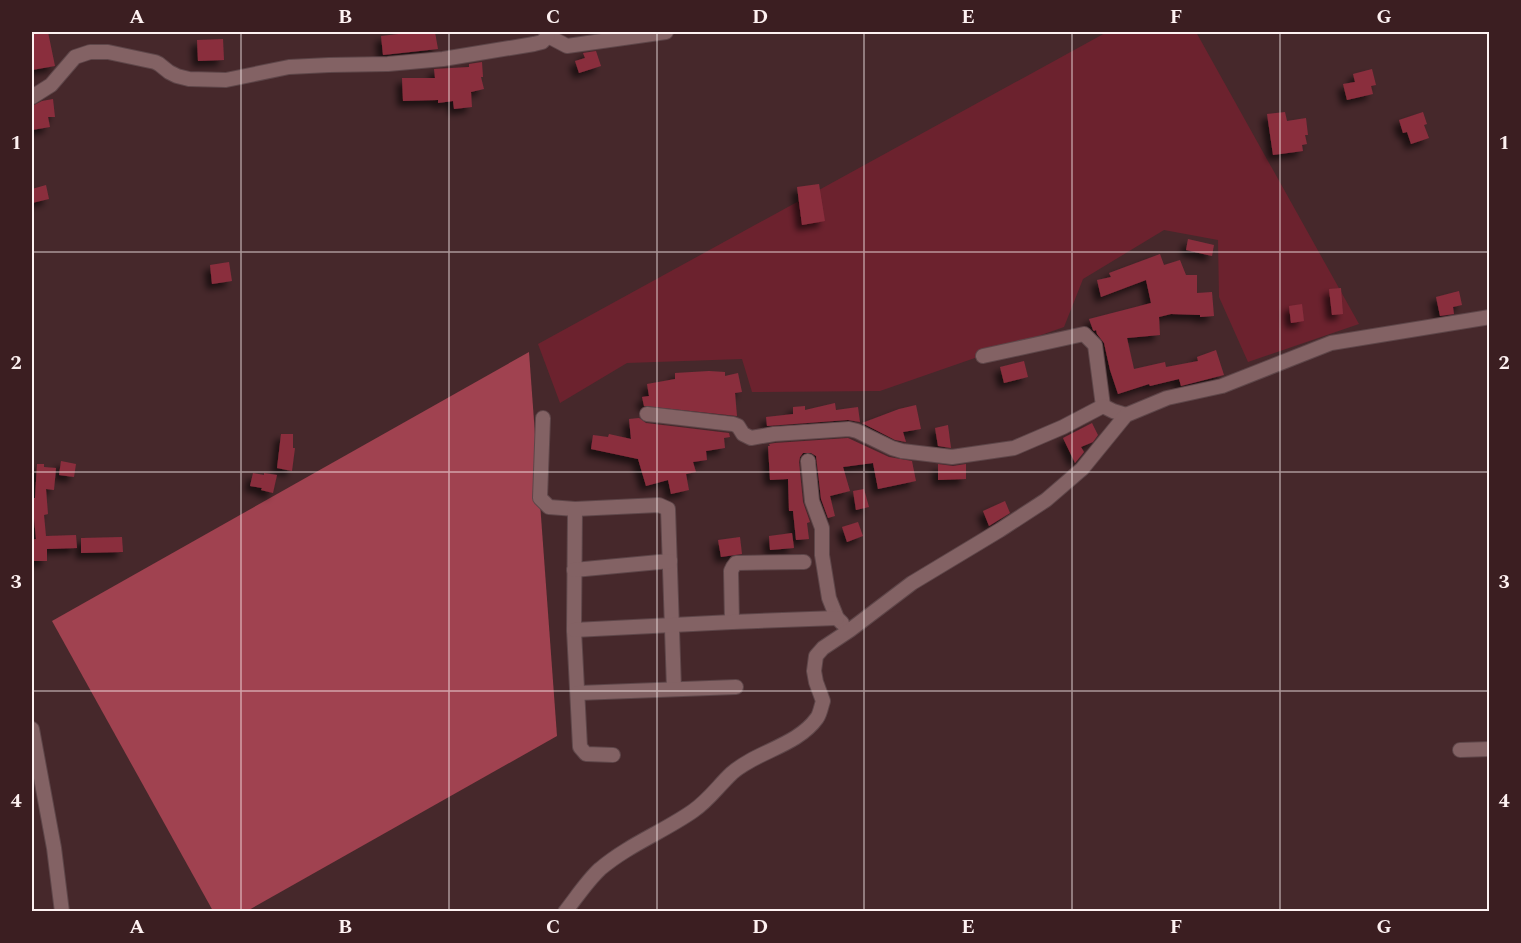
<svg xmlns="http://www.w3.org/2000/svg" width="1521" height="943" font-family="Spectral,serif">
<defs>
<filter id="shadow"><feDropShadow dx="-5.5" dy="5.5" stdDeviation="3" flood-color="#0009"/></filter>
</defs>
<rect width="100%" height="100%" fill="#46282b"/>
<!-- green -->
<path fill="#6c222e" d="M 1107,32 L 1196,32 L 1359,324 L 1248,362 L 1219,297 L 1218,240 L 1164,230 L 1083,279 L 1064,327 L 880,391 L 752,392 L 742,359 L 627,363 L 560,403 L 538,344 Z"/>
<!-- forest -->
<path fill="#a04250" d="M 529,352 L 557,736 L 247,911 L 213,911 L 52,621 Z"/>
<!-- building -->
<g fill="#8a2e3e" filter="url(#shadow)">
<path d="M 32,32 L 48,32 L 55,66 L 32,70 Z"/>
<path d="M 398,32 L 435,32 L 438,49 L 383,55 L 381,36 L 398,34 Z"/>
<path d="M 223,39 L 224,60 L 198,61 L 197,40 Z"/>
<path d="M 596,51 L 601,66 L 579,73 L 575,61 L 585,58 L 583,53 Z"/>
<path d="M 482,62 L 483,77 L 481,77 L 484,89 L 471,92 L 472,107 L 454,109 L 453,101 L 438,103 L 438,100 L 403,101 L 402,78 L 435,78 L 434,69 L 469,67 L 469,64 Z"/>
<path d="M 1372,69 L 1376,85 L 1371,86 L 1373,94 L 1347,100 L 1343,84 L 1355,82 L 1353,74 Z"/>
<path d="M 53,99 L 55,117 L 48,117 L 50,127 L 32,130 L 32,106 L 42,101 Z"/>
<path d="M 1285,112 L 1287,121 L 1306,118 L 1308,135 L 1305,135 L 1307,144 L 1302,145 L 1303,151 L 1273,155 L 1267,114 Z"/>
<path d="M 1423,112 L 1427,124 L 1424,125 L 1429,138 L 1411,144 L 1407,132 L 1403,133 L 1399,120 Z"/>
<path d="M 819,184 L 825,221 L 802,225 L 797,187 Z"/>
<path d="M 46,185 L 49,199 L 32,203 L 32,189 Z"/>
<path d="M 1188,239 L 1214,245 L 1212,256 L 1186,250 Z"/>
<path d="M 1160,254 L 1164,265 L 1180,260 L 1186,275 L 1197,275 L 1197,293 L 1212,292 L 1214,316 L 1200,317 L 1200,315 L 1171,314 L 1159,317 L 1160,335 L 1127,338 L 1134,369 L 1165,362 L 1166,367 L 1198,361 L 1197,357 L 1216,350 L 1224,375 L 1181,386 L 1179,379 L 1150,386 L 1149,384 L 1118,394 L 1110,370 L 1104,343 L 1097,334 L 1096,330 L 1094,331 L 1093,330 L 1089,319 L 1151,303 L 1146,280 L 1101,297 L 1097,280 L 1111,277 L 1109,273 Z"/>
<path d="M 229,262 L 232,281 L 212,284 L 210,265 Z"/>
<path d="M 1341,288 L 1343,314 L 1332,315 L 1329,289 Z"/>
<path d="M 1459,291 L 1462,305 L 1453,307 L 1454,314 L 1440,316 L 1436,297 Z"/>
<path d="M 1302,304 L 1304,321 L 1291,323 L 1289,306 Z"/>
<path d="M 1024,361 L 1028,377 L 1004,383 L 1000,367 Z"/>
<path d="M 709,371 L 725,372 L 725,376 L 738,373 L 742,392 L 735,393 L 737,416 L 644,406 L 642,397 L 649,396 L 647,384 L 675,379 L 675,373 Z"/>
<path d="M 835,403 L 836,410 L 858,407 L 860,422 L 848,420 L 767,426 L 766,417 L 793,414 L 793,407 L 805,406 L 805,410 Z"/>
<path d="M 916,405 L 921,429 L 903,432 L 906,442 L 895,440 L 862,423 L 899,409 Z"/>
<path d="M 639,418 L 646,423 L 729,433 L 730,437 L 724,438 L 725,448 L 706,451 L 707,460 L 693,462 L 696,472 L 686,474 L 689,490 L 671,494 L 668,480 L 646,486 L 638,459 L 591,449 L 593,435 L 608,437 L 609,434 L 631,439 L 629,419 Z"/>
<path d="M 1092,423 L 1098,435 L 1093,442 L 1081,447 L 1084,452 L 1075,463 L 1063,438 Z"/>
<path d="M 948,425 L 951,448 L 938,446 L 935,428 Z"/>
<path d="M 281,434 L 293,434 L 293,448 L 295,448 L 292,471 L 277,468 Z"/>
<path d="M 848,438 L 889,457 L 912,461 L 916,481 L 878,489 L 873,463 L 843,467 L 850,491 L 830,496 L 835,516 L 828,518 L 821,499 L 816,456 L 811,453 L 803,453 L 800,457 L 799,462 L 803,502 L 810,522 L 807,523 L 809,539 L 796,540 L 793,511 L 789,511 L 788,479 L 770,480 L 768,446 L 770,446 L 769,444 L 775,443 Z"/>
<path d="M 61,461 L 76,464 L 74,477 L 59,475 Z"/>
<path d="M 37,464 L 44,464 L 44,467 L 56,468 L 54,490 L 46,489 L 48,514 L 44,515 L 46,536 L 76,535 L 77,548 L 47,549 L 47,561 L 32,561 L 32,540 L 36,539 L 32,498 L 35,498 Z"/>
<path d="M 938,464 L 953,466 L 966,464 L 966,479 L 938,480 Z"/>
<path d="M 253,473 L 264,475 L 264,473 L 277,475 L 273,493 L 261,490 L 262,488 L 250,486 Z"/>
<path d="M 864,489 L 869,507 L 856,510 L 853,491 Z"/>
<path d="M 1005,501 L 1010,513 L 989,526 L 983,511 Z"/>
<path d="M 858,522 L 863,536 L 847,542 L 842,527 Z"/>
<path d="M 792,533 L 794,548 L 770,550 L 769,536 Z"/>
<path d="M 122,537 L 123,552 L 81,553 L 81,538 Z"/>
<path d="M 740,537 L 742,554 L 721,557 L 718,540 Z"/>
</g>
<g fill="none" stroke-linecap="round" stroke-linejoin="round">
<defs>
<g id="minor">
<path d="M 548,36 L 567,46 L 666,32"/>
<path d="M 32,97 L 51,85 L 75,57 L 90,52 L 108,52 L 155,62 L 159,64 L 169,72 L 177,76 L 189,79 L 226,80 L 289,67 L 329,65 L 388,64 L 443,59 L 534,44 L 542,42 L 548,36"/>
<path d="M 983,356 L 1084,334 L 1095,345 L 1103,406"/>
<path d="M 647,414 L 733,424 L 738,426 L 743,434 L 751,438 L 774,434 L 849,429 L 857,431 L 892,448 L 902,451 L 952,457 L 1014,448 L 1063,427 L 1103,406 L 1113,411 L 1126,415"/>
<path d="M 543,418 L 540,498 L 549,507 L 575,509 L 659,505 L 668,509 L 674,689"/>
<path d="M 808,461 L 812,501 L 822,528 L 822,555 L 829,598 L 837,618 L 842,623"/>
<path d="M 575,509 L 574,630 L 580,747 L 586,754 L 613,755"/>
<path d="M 574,570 L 670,561"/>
<path d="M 732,622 L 731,571 L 733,567 L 736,563 L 804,562"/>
<path d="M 574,630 L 732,622 L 837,618"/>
<path d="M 578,693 L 736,687"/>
<path d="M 32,729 L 54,848 L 62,912"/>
<path d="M 1460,750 L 1490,749"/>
<path d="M 565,912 C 576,898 587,881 600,869 C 628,845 663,832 693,811 C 709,800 719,785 732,773 C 757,751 797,746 817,718 C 820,714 821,707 823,701 L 816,682 L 814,671 L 816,656 L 823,648 L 850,630 L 912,583 L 1000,530 L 1046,500 L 1082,469 L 1126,415 L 1167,398 L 1222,386 L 1331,343 L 1490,317"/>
</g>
</defs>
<!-- minor casing -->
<use href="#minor" stroke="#5e4649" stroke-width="16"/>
<!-- minor -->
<use href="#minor" stroke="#836264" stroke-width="14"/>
</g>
<!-- grid -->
<path fill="none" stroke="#fef2f2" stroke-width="1.5" stroke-opacity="0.55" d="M 241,32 L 241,912M 449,32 L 449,912M 657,32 L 657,912M 864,32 L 864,912M 1072,32 L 1072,912M 1280,32 L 1280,912M 32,252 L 1490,252M 32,472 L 1490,472M 32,691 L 1490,691"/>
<!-- border -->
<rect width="1521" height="943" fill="none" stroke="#3b1e21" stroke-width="66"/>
<rect x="33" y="33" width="1455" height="877" fill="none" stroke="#fef2f2" stroke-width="2"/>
<g font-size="20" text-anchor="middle" font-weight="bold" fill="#fef2f2">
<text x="137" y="23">A</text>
<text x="345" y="23">B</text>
<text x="553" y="23">C</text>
<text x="760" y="23">D</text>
<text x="968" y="23">E</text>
<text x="1176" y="23">F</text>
<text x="1384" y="23">G</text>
<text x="16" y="149">1</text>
<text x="1504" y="149">1</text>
<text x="16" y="369">2</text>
<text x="1504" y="369">2</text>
<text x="16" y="588">3</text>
<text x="1504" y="588">3</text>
<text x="16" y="807">4</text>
<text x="1504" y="807">4</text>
<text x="137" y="933">A</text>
<text x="345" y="933">B</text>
<text x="553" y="933">C</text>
<text x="760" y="933">D</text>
<text x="968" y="933">E</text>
<text x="1176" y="933">F</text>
<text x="1384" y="933">G</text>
</g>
</svg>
